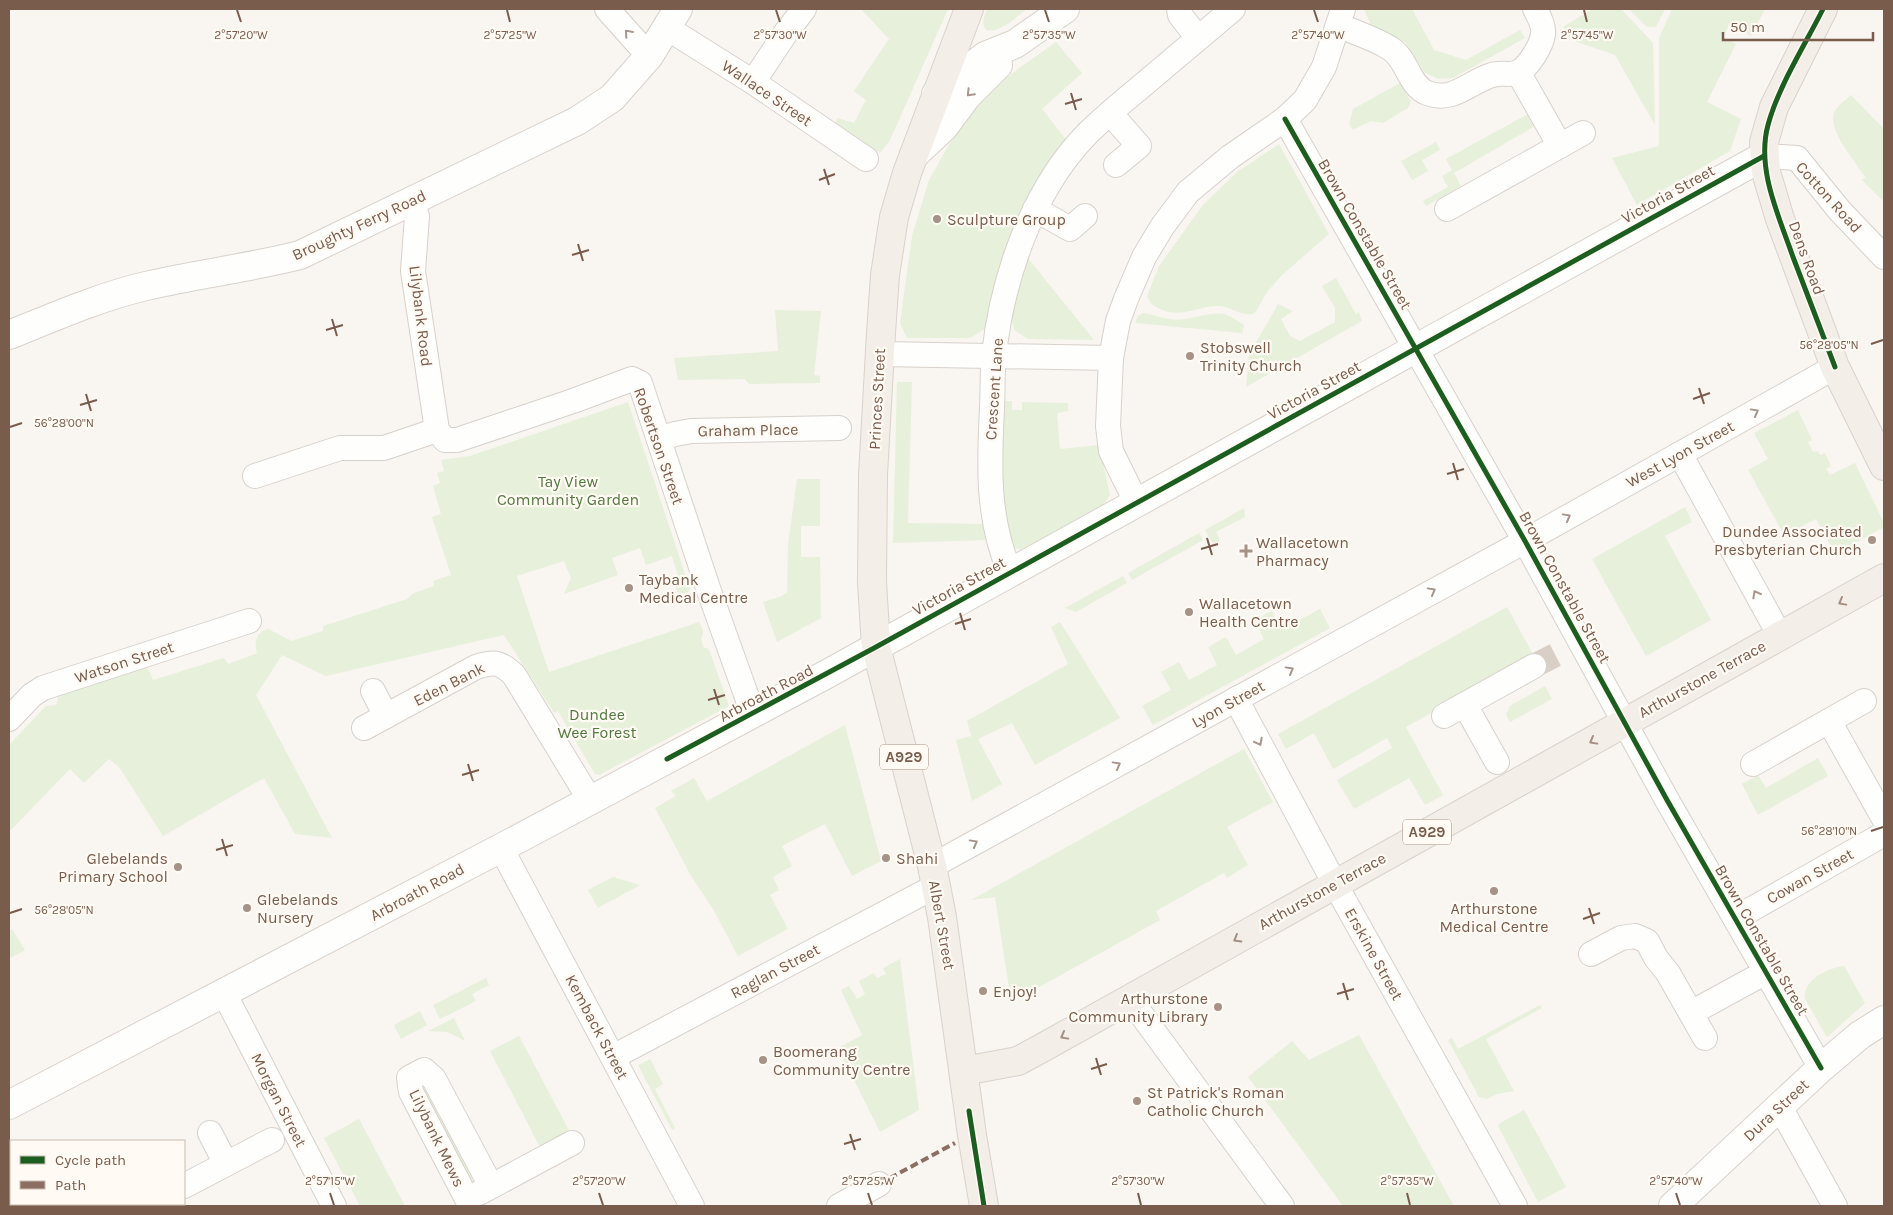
<svg xmlns="http://www.w3.org/2000/svg" width="1893" height="1215" font-family="Karla,sans-serif">
<rect width="100%" height="100%" fill="#f9f5f0"/>
<!-- green -->
<g fill="#e7f0db">
<path d="M 861,9 L 948,9 L 890,140 L 880,153 L 836,123 L 837,118 L 854,123 L 866,100 L 854,91 L 889,39 Z"/>
<path d="M 987,9 L 1027,9 C 1016,17 1001,33 986,30 C 981,23 984,17 987,9 Z"/>
<path d="M 1364,9 L 1412,9 L 1434,50 L 1466,60 L 1520,30 L 1525,38 L 1453,78 L 1438,79 L 1424,72 L 1405,42 L 1371,25 Z"/>
<path d="M 1593,9 L 1621,9 L 1653,43 L 1655,125 L 1615,55 L 1563,37 L 1564,26 Z"/>
<path d="M 1629,9 L 1665,9 L 1656,27 L 1647,27 Z"/>
<path d="M 1672,9 L 1765,9 L 1751,36 L 1729,25 L 1723,37 L 1736,44 L 1707,102 L 1741,119 L 1730,151 L 1637,205 L 1612,158 L 1659,146 L 1659,38 Z"/>
<path d="M 1056,42 L 1082,73 L 1042,109 L 1068,142 L 1032,192 L 1004,254 L 1009,260 L 988,327 L 970,338 L 907,338 L 900,323 L 912,236 L 929,180 L 952,139 L 993,87 Z"/>
<path d="M 1400,83 L 1411,102 L 1408,108 L 1383,123 L 1370,121 L 1353,130 L 1349,124 L 1353,109 Z"/>
<path d="M 1851,95 L 1884,129 L 1884,202 L 1862,180 L 1866,178 C 1856,162 1823,126 1836,109 C 1840,104 1846,99 1851,95 Z"/>
<path d="M 1528,114 L 1535,126 L 1454,173 L 1461,186 L 1426,206 L 1423,201 L 1448,187 L 1442,176 L 1452,170 L 1446,159 Z"/>
<path d="M 1436,142 L 1440,150 L 1422,160 L 1428,171 L 1412,180 L 1401,161 Z"/>
<path d="M 1279,144 L 1329,234 L 1282,275 L 1267,292 L 1255,313 C 1242,318 1231,306 1218,306 C 1196,306 1182,319 1160,309 C 1153,306 1150,304 1147,296 L 1159,266 L 1203,205 L 1237,172 Z"/>
<path d="M 1027,257 L 1094,340 L 1028,339 L 1015,331 L 1011,318 Z"/>
<path d="M 1336,278 L 1356,314 L 1359,312 L 1362,321 L 1246,387 L 1249,355 L 1278,304 L 1293,311 L 1281,319 L 1290,336 L 1300,341 L 1335,322 L 1335,308 L 1322,286 Z"/>
<path d="M 775,310 L 821,311 L 814,375 L 820,376 L 820,383 L 749,384 L 745,379 L 678,380 L 674,358 L 778,351 Z"/>
<path d="M 1143,313 C 1153,314 1160,318 1169,319 C 1188,323 1211,309 1227,315 C 1233,317 1239,322 1244,325 L 1242,333 L 1135,323 L 1138,316 Z"/>
<path d="M 897,382 L 912,382 L 908,523 L 984,524 L 985,540 L 893,543 Z"/>
<path d="M 999,401 L 1012,401 L 1012,410 L 1022,410 L 1022,402 L 1068,403 L 1068,411 L 1057,413 L 1060,449 L 1099,445 L 1110,495 L 1103,505 L 1021,550 L 1013,547 C 997,517 1000,438 999,401 Z"/>
<path d="M 628,402 L 690,589 L 686,595 L 679,598 L 674,581 L 679,579 L 672,556 L 646,565 L 640,548 L 612,558 L 618,575 L 564,594 L 571,578 L 564,561 L 517,576 L 549,672 L 699,622 C 702,628 705,633 701,639 L 704,648 L 707,648 L 710,652 L 729,706 L 599,775 L 595,774 L 558,711 L 554,713 L 504,635 L 326,676 L 282,655 L 256,695 L 332,838 L 295,834 L 264,778 L 163,836 L 119,767 L 109,759 L 84,783 L 70,769 L 9,832 L 9,745 L 46,706 L 56,705 L 59,695 L 137,667 L 148,669 L 153,680 L 224,658 L 228,664 L 257,653 C 254,642 255,633 268,629 L 292,641 L 323,631 L 323,626 L 407,599 L 414,593 L 434,586 L 433,581 L 451,575 L 432,517 L 441,514 L 433,486 L 440,483 L 437,473 L 444,471 L 441,460 L 470,456 Z"/>
<path d="M 1798,410 L 1812,440 L 1808,442 L 1813,452 L 1818,451 L 1820,455 L 1825,453 L 1831,466 L 1826,469 L 1830,475 L 1855,463 L 1884,523 L 1884,527 L 1835,554 L 1816,519 L 1784,535 L 1748,470 L 1768,459 L 1754,433 Z"/>
<path d="M 797,479 L 820,479 L 820,526 L 801,526 L 801,557 L 820,557 L 821,618 L 777,642 L 763,602 L 782,596 L 787,592 L 788,545 Z"/>
<path d="M 1685,507 L 1692,522 L 1665,536 L 1711,620 L 1646,656 L 1592,559 Z"/>
<path d="M 1244,508 L 1245,517 L 1216,532 L 1220,540 L 1213,544 L 1205,530 Z"/>
<path d="M 1199,533 L 1203,540 L 1132,580 L 1128,573 Z"/>
<path d="M 1123,576 L 1127,583 L 1076,612 L 1065,608 Z"/>
<path d="M 1507,607 L 1534,656 L 1406,727 L 1443,795 L 1425,805 L 1409,778 L 1354,809 L 1337,780 L 1392,748 L 1387,738 L 1333,769 L 1314,733 L 1286,749 L 1278,734 Z"/>
<path d="M 1320,609 L 1330,628 L 1153,725 L 1142,706 L 1171,690 L 1161,672 L 1179,662 L 1189,680 L 1217,665 L 1208,647 L 1226,637 L 1236,655 L 1264,639 L 1254,620 L 1272,611 L 1282,629 Z"/>
<path d="M 1060,622 L 1120,718 L 1035,765 L 1012,723 L 978,739 L 1002,784 L 972,801 L 956,740 L 971,736 L 967,721 L 1068,664 L 1051,627 Z"/>
<path d="M 1545,686 L 1552,699 L 1510,722 L 1506,715 L 1510,706 Z"/>
<path d="M 845,725 L 881,861 L 852,876 L 825,824 L 782,846 L 792,866 L 773,877 L 779,890 L 770,895 L 788,929 L 738,956 L 713,909 L 690,874 L 655,808 L 676,796 L 671,791 L 694,778 L 707,801 Z"/>
<path d="M 1244,749 L 1273,802 L 1227,827 L 1248,865 L 1227,878 L 1224,873 L 1156,911 L 1160,920 L 1025,995 L 1011,1001 L 995,897 L 971,900 Z"/>
<path d="M 1818,758 L 1828,776 L 1758,815 L 1742,784 L 1758,775 L 1766,788 Z"/>
<path d="M 613,877 L 640,885 L 598,908 L 588,890 Z"/>
<path d="M 12,929 L 25,950 L 9,959 L 9,931 Z"/>
<path d="M 900,959 L 919,1110 L 880,1132 L 838,1048 L 862,1035 L 841,990 L 849,986 L 857,999 L 865,994 L 859,981 L 874,973 L 877,978 L 886,974 L 883,968 Z"/>
<path d="M 1844,966 L 1865,1003 L 1827,1037 L 1805,999 C 1802,980 1828,968 1844,966 Z"/>
<path d="M 486,978 L 489,985 L 472,994 L 476,1001 L 440,1019 L 433,1005 Z"/>
<path d="M 1540,1005 L 1542,1008 L 1486,1039 L 1514,1091 L 1497,1094 L 1487,1099 L 1479,1097 L 1448,1040 L 1452,1038 L 1458,1049 Z"/>
<path d="M 420,1011 L 427,1025 L 401,1039 L 394,1025 Z"/>
<path d="M 454,1018 L 465,1041 L 448,1032 L 428,1031 Z"/>
<path d="M 1359,1035 L 1454,1206 L 1343,1206 L 1248,1077 L 1292,1041 L 1309,1060 Z"/>
<path d="M 519,1036 L 570,1132 L 540,1147 L 490,1051 Z"/>
<path d="M 650,1059 L 663,1084 L 655,1089 L 675,1128 L 672,1130 L 638,1065 Z"/>
<path d="M 423,1084 L 427,1084 L 476,1177 L 469,1180 L 421,1087 Z"/>
<path d="M 1524,1110 L 1566,1187 L 1538,1202 L 1498,1126 L 1500,1123 Z"/>
<path d="M 359,1119 L 405,1206 L 360,1206 L 324,1138 Z"/>
</g>
<g fill="none" stroke-linecap="round" stroke-linejoin="round">
<!-- street-tunnel -->
<path stroke="#d9cfc7" stroke-width="24" stroke-dasharray="24 12" stroke-linecap="butt" d="M 1534,666 L 1563,651"/>
<defs>
<g id="street">
<path d="M 607,9 L 649,56"/>
<path d="M 1179,9 L 1180,15 L 1198,38"/>
<path d="M 1339,25 C 1355,33 1377,39 1391,49 C 1407,59 1409,86 1427,93 C 1453,103 1469,82 1492,75 C 1500,72 1511,76 1518,72 C 1528,68 1542,45 1543,34 C 1544,26 1539,16 1535,9"/>
<path d="M 667,28 L 753,82 L 866,159"/>
<path d="M 1518,72 L 1560,146"/>
<path d="M 753,82 L 787,31 L 804,9"/>
<path d="M 1110,113 L 1139,146 L 1116,165"/>
<path d="M 1285,119 L 1525,541 L 1667,800 L 1821,1068"/>
<path d="M 1764,156 L 1797,158 L 1840,211 L 1884,257"/>
<path d="M 412,201 L 417,216 L 413,271 L 437,430 L 445,440 L 457,440 L 573,401 L 632,379 L 640,383 L 708,588 L 753,714"/>
<path d="M 1035,209 L 1070,229 L 1085,216"/>
<path d="M 1447,209 L 1583,133"/>
<path d="M 880,354 L 1111,358"/>
<path d="M 659,439 L 675,434 L 691,431 L 839,428"/>
<path d="M 1680,454 L 1780,636"/>
<path d="M 255,476 L 340,448 L 384,448 L 437,430"/>
<path d="M 1136,502 L 1111,451 L 1108,426 L 1111,358 L 1118,321 L 1126,299 L 1144,257 L 1162,227 L 1188,192 L 1230,157 L 1285,119 L 1305,100 L 1324,67 L 1343,9"/>
<path d="M 1010,572 C 987,520 989,464 992,408 C 993,391 992,373 994,355 C 1002,279 1032,191 1086,135 C 1102,119 1120,104 1137,90 C 1169,63 1201,36 1233,9"/>
<path d="M 373,691 L 386,716"/>
<path d="M 1236,699 L 1335,884 L 1515,1206"/>
<path d="M 1465,705 L 1497,762"/>
<path d="M 1444,716 L 1534,666"/>
<path d="M 9,719 L 32,695 L 43,688 L 249,621"/>
<path d="M 1829,721 L 1884,819"/>
<path d="M 364,728 L 476,667 C 495,661 500,662 514,675 L 590,800"/>
<path d="M 1753,764 L 1864,701"/>
<path d="M 501,848 L 692,1206"/>
<path d="M 932,866 L 1525,541 L 1835,367"/>
<path d="M 1736,918 L 1884,834"/>
<path d="M 1591,954 L 1621,938 L 1635,936 L 1647,941 L 1656,958 L 1668,973 L 1705,1038"/>
<path d="M 224,993 L 334,1206"/>
<path d="M 1130,999 L 1282,1206"/>
<path d="M 1691,1013 L 1766,972"/>
<path d="M 613,1057 L 936,886"/>
<path d="M 1780,1107 L 1835,1206"/>
<path d="M 210,1133 L 226,1164"/>
<path d="M 184,1186 L 272,1140"/>
<path d="M 479,1193 L 572,1143"/>
<path d="M 467,1199 L 411,1092 L 409,1078 L 424,1070 L 434,1079 L 491,1186"/>
<path d="M 145,1206 L 151,1204"/>
<path d="M 839,1206 L 879,1184"/>
</g>
<g id="secondary">
<path d="M 936,94 L 985,56 L 1015,44 L 1065,9"/>
<path d="M 914,155 L 944,127 L 967,96 L 998,65"/>
<path d="M 9,335 C 54,317 99,297 146,286 C 197,274 249,268 300,255 L 577,121 L 612,98 L 649,56 L 678,9"/>
<path d="M 9,1105 L 501,848 L 827,674 L 1764,156"/>
<path d="M 1673,1206 L 1821,1068 L 1860,1035 L 1884,1020"/>
</g>
<g id="primary">
<path d="M 969,9 L 907,173 L 894,217 L 885,275 L 881,333 L 873,475 L 872,582 L 876,647 L 932,866 L 942,917 L 972,1135 L 984,1206"/>
<path d="M 1823,9 L 1774,107 L 1764,142 L 1766,172 L 1780,219 L 1835,367 L 1884,466"/>
<path d="M 964,1071 L 1018,1061 L 1042,1048 L 1884,578"/>
</g>
</defs>
<!-- street casing -->
<use href="#street" stroke="#d7d1cb" stroke-width="26"/>
<!-- secondary casing -->
<use href="#secondary" stroke="#d9d2cb" stroke-width="30"/>
<!-- primary casing -->
<use href="#primary" stroke="#dad1cc" stroke-width="30"/>
<!-- street -->
<use href="#street" stroke="#fefefd" stroke-width="24"/>
<!-- secondary -->
<use href="#secondary" stroke="#fefefd" stroke-width="28"/>
<!-- primary -->
<use href="#primary" stroke="#f3eee8" stroke-width="28"/>
<!-- quiet -->
<path stroke="#8d6e63" stroke-width="4" stroke-dasharray="8 4" stroke-linecap="butt" d="M 879,1184 L 955,1143"/>
<defs>
<g id="cycleway">
<path d="M 1823,9 C 1805,45 1778,87 1768,125 C 1756,169 1779,216 1793,257 C 1807,294 1821,330 1835,367"/>
<path d="M 1285,119 L 1525,541 L 1667,800 L 1821,1068"/>
<path d="M 667,759 L 876,647 L 1764,156"/>
<path d="M 969,1111 L 984,1206"/>
</g>
</defs>
<!-- cycleway casing -->
<use href="#cycleway" stroke="#fffaf3" stroke-width="8"/>
<!-- cycleway -->
<use href="#cycleway" stroke="#1b5e20" stroke-width="5"/>
</g>
<!-- one-way arrows -->
<defs><path id="oneway-chevron" d="M-2-3.5L2.5 0L-2 3.5" fill="none" stroke-width="1.6" stroke-linecap="round" stroke-linejoin="round" transform="scale(1.25)"/></defs>
<g stroke="#a8958b">
<use href="#oneway-chevron" transform="translate(628 33) rotate(-131)"/>
<use href="#oneway-chevron" transform="translate(970 93) rotate(134)"/>
<use href="#oneway-chevron" transform="translate(1755 412) rotate(-29)"/>
<use href="#oneway-chevron" transform="translate(1567 517) rotate(-29)"/>
<use href="#oneway-chevron" transform="translate(1432 591) rotate(-29)"/>
<use href="#oneway-chevron" transform="translate(1756 594) rotate(-119)"/>
<use href="#oneway-chevron" transform="translate(1290 670) rotate(-29)"/>
<use href="#oneway-chevron" transform="translate(1259 742) rotate(62)"/>
<use href="#oneway-chevron" transform="translate(1117 765) rotate(-29)"/>
<use href="#oneway-chevron" transform="translate(974 843) rotate(-29)"/>
</g>
<g stroke="#a48f83">
<use href="#oneway-chevron" transform="translate(1842 602) rotate(151)"/>
<use href="#oneway-chevron" transform="translate(1593 741) rotate(151)"/>
<use href="#oneway-chevron" transform="translate(1237 939) rotate(150)"/>
<use href="#oneway-chevron" transform="translate(1064 1036) rotate(151)"/>
</g>
<!-- ticks -->
<path fill="none" stroke="#7a5c4d" stroke-width="2" d="M 237,10 L 241,22M 507,10 L 510,22M 776,10 L 780,22M 1045,10 L 1049,22M 1314,10 L 1318,22M 1584,10 L 1587,22M 1071,93 L 1076,110M 1065,104 L 1082,99M 824,169 L 829,185M 819,180 L 835,174M 578,244 L 583,261M 572,255 L 589,250M 332,319 L 337,336M 326,330 L 343,325M 1871,344 L 1883,340M 1699,388 L 1704,404M 86,394 L 91,411M 1693,399 L 1710,393M 80,405 L 97,400M 10,427 L 22,423M 1453,463 L 1458,480M 1447,474 L 1464,469M 1207,538 L 1212,555M 1201,549 L 1218,544M 960,613 L 965,630M 955,624 L 971,619M 714,689 L 719,705M 708,700 L 725,695M 468,764 L 473,781M 462,775 L 479,770M 1871,831 L 1883,827M 222,839 L 227,856M 216,850 L 233,845M 1589,908 L 1594,924M 10,913 L 22,909M 1583,919 L 1600,913M 1343,983 L 1348,1000M 1337,994 L 1354,989M 1096,1058 L 1101,1075M 1091,1069 L 1107,1064M 850,1134 L 855,1150M 844,1144 L 861,1139M 330,1193 L 334,1205M 599,1193 L 603,1205M 868,1193 L 872,1205M 1138,1193 L 1141,1205M 1407,1193 L 1410,1205M 1676,1193 L 1680,1205"/>
<!-- markers -->
<g fill="#a69286" stroke="#fffaf3" stroke-width="2">
<circle cx="937" cy="219" r="5"/>
<circle cx="1190" cy="356" r="5"/>
<circle cx="1872" cy="540" r="5"/>
<path d="M1243.5 543.5h5v5h5v5h-5v5h-5v-5h-5v-5h5z"/>
<circle cx="629" cy="588" r="5"/>
<circle cx="1189" cy="612" r="5"/>
<circle cx="886" cy="858" r="5"/>
<circle cx="178" cy="867" r="5"/>
<circle cx="1494" cy="891" r="5"/>
<circle cx="247" cy="908" r="5"/>
<circle cx="983" cy="991" r="5"/>
<circle cx="1218" cy="1007" r="5"/>
<circle cx="763" cy="1060" r="5"/>
<circle cx="1137" cy="1101" r="5"/>
</g>
<g text-anchor="middle" dominant-baseline="central" stroke-width="4.5" stroke-linejoin="round" paint-order="stroke">
<!-- shield labels -->
<g fill="#fffaf3" stroke="#a28b7f" stroke-width="1">
<rect x="880" y="744.5" width="48" height="25" rx="4"/>
<rect x="1403" y="819.5" width="48" height="25" rx="4"/>
</g>
<g font-size="15" font-weight="bold" fill="#7a5c4d">
<text x="904" y="757">A929</text>
<text x="1427" y="832">A929</text>
</g>
<!-- street labels -->
<g font-size="16" fill="#7a5c4d" stroke="#fffaf3">
<text transform="translate(767 93) rotate(34)">Wallace Street</text>
<text transform="translate(1668 194) rotate(-29)">Victoria Street</text>
<text transform="translate(1829 197) rotate(48)">Cotton Road</text>
<text transform="translate(359 225) rotate(-25)">Broughty Ferry Road</text>
<text transform="translate(1365 234) rotate(60)">Brown Constable Street</text>
<text transform="translate(1807 258) rotate(70)">Dens Road</text>
<text transform="translate(421 316) rotate(83)">Lilybank Road</text>
<text transform="translate(994 389) rotate(-86)">Crescent Lane</text>
<text transform="translate(1314 390) rotate(-29)">Victoria Street</text>
<text transform="translate(877 399) rotate(-87)">Princes Street</text>
<text transform="translate(748 430) rotate(-1)">Graham Place</text>
<text transform="translate(659 446) rotate(71)">Robertson Street</text>
<text transform="translate(1680 454) rotate(-29)">West Lyon Street</text>
<text transform="translate(959 586) rotate(-29)">Victoria Street</text>
<text transform="translate(1565 587) rotate(61)">Brown Constable Street</text>
<text transform="translate(124 662) rotate(-18)">Watson Street</text>
<text transform="translate(1702 679) rotate(-29)">Arthurstone Terrace</text>
<text transform="translate(449 684) rotate(-27)">Eden Bank</text>
<text transform="translate(766 693) rotate(-28)">Arbroath Road</text>
<text transform="translate(1228 704) rotate(-29)">Lyon Street</text>
<text transform="translate(1810 876) rotate(-29)">Cowan Street</text>
<text transform="translate(1322 891) rotate(-29)">Arthurstone Terrace</text>
<text transform="translate(417 892) rotate(-28)">Arbroath Road</text>
<text transform="translate(942 925) rotate(80)">Albert Street</text>
<text transform="translate(1762 940) rotate(60)">Brown Constable Street</text>
<text transform="translate(1374 954) rotate(61)">Erskine Street</text>
<text transform="translate(775 971) rotate(-28)">Raglan Street</text>
<text transform="translate(597 1027) rotate(62)">Kemback Street</text>
<text transform="translate(279 1100) rotate(63)">Morgan Street</text>
<text transform="translate(1776 1110) rotate(-43)">Dura Street</text>
<text transform="translate(437 1138) rotate(64)">Lilybank Mews</text>
</g>
<!-- poi labels -->
<g font-size="16" fill="#7a5c4d" stroke="#fffaf3" text-anchor="start">
<text x="947" y="219">Sculpture Group</text>
<text x="1200" y="347">Stobswell<tspan x="1200" dy="18">Trinity Church</tspan></text>
<text x="1862" y="531" text-anchor="end">Dundee Associated<tspan x="1862" dy="18">Presbyterian Church</tspan></text>
<text x="1256" y="542">Wallacetown<tspan x="1256" dy="18">Pharmacy</tspan></text>
<text x="639" y="579">Taybank<tspan x="639" dy="18">Medical Centre</tspan></text>
<text x="1199" y="603">Wallacetown<tspan x="1199" dy="18">Health Centre</tspan></text>
<text x="168" y="858" text-anchor="end">Glebelands<tspan x="168" dy="18">Primary School</tspan></text>
<text x="896" y="858">Shahi</text>
<text x="257" y="899">Glebelands<tspan x="257" dy="18">Nursery</tspan></text>
<text x="1494" y="908" text-anchor="middle">Arthurstone<tspan x="1494" dy="18">Medical Centre</tspan></text>
<text x="993" y="991">Enjoy!</text>
<text x="1208" y="998" text-anchor="end">Arthurstone<tspan x="1208" dy="18">Community Library</tspan></text>
<text x="773" y="1051">Boomerang<tspan x="773" dy="18">Community Centre</tspan></text>
<text x="1147" y="1092">St Patrick's Roman<tspan x="1147" dy="18">Catholic Church</tspan></text>
</g>
<!-- park labels -->
<g font-size="16" fill="#537a41" stroke="#fffaf3">
<text x="568" y="481">Tay View<tspan x="568" dy="18">Community Garden</tspan></text>
<text x="597" y="714">Dundee<tspan x="597" dy="18">Wee Forest</tspan></text>
</g>
</g>
<g font-size="12" text-anchor="middle" fill="#7a5c4d" stroke="#fffaf3" stroke-width="4.5" stroke-linejoin="round" paint-order="stroke">
<text x="241" y="39">2°57'20"W</text>
<text x="510" y="39">2°57'25"W</text>
<text x="780" y="39">2°57'30"W</text>
<text x="1049" y="39">2°57'35"W</text>
<text x="1318" y="39">2°57'40"W</text>
<text x="1587" y="39">2°57'45"W</text>
<text x="1829" y="349">56°28'05"N</text>
<text x="64" y="427">56°28'00"N</text>
<text x="1829" y="835">56°28'10"N</text>
<text x="64" y="914">56°28'05"N</text>
<text x="330" y="1185">2°57'15"W</text>
<text x="599" y="1185">2°57'20"W</text>
<text x="868" y="1185">2°57'25"W</text>
<text x="1138" y="1185">2°57'30"W</text>
<text x="1407" y="1185">2°57'35"W</text>
<text x="1676" y="1185">2°57'40"W</text>
</g>
<!-- border -->
<rect width="1893" height="1215" fill="none" stroke="#7a5c4d" stroke-width="20"/>
<!-- legend -->
<rect x="10" y="1140" width="175" height="65" fill="#fffaf3" stroke="#cabbb1"/>
<rect x="20" y="1156" width="25" height="8" fill="#1b5e20" stroke="#cabbb1"/>
<text x="55" y="1165" font-size="15" fill="#7a5c4d">Cycle path</text>
<rect x="20" y="1181" width="25" height="8" fill="#8d6e63" stroke="#cabbb1"/>
<text x="55" y="1190" font-size="15" fill="#7a5c4d">Path</text>
<!-- scale -->
<path d="M1723 32v8h150v-8" fill="none" stroke="#7a5c4d" stroke-width="2.5"/>
<text x="1730" y="32" font-size="15" fill="#7a5c4d" stroke="#fffaf3" stroke-width="4" paint-order="stroke">50 m</text>
</svg>
